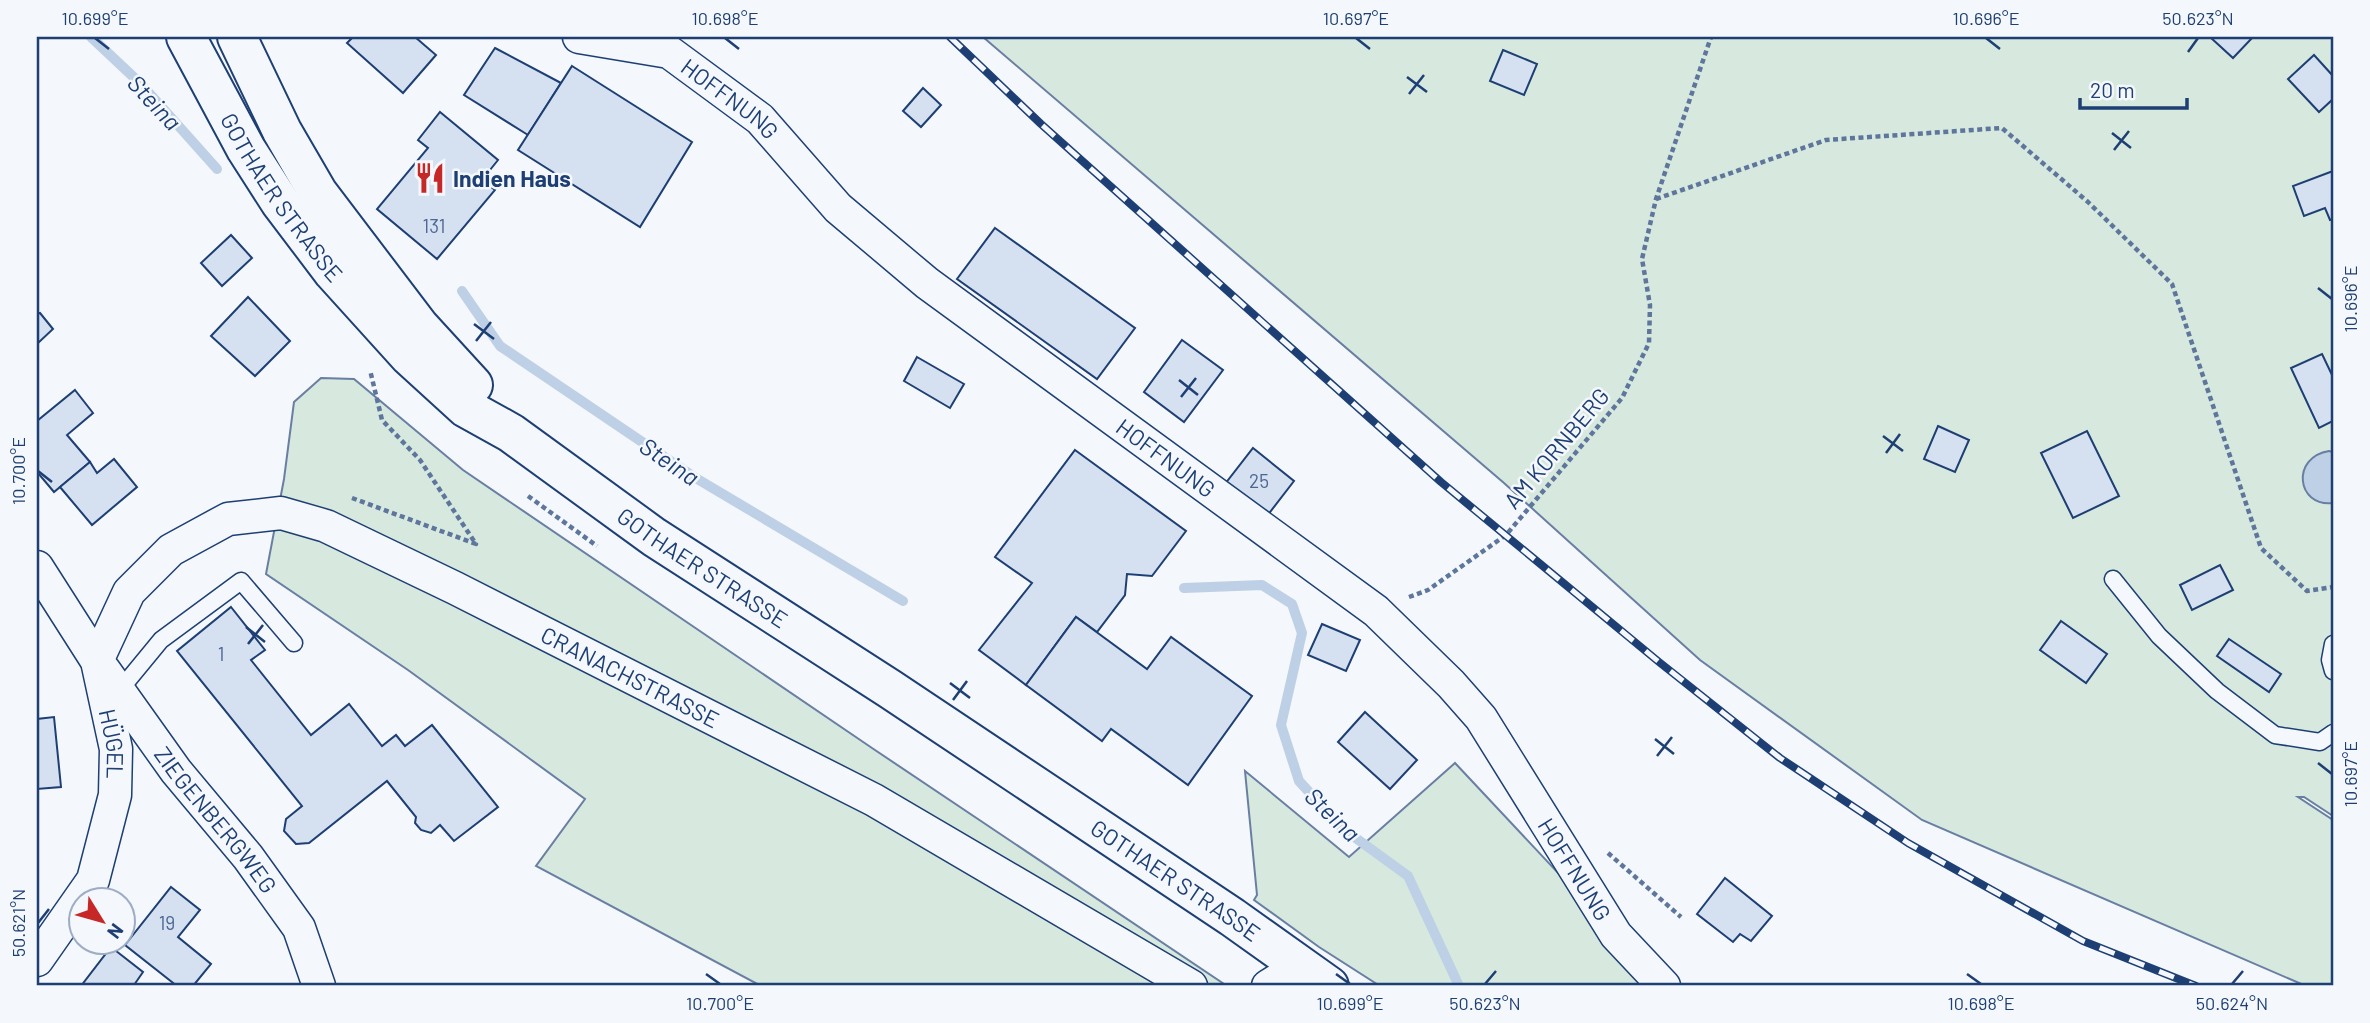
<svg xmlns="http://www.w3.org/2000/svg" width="2370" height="1023" font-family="Barlow,sans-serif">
<rect width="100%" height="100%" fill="#f4f7fb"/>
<!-- green -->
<g fill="#d7e8df" stroke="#687fa3" stroke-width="2">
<path d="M 983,37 L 2333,37 L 2333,816 L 2304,797 L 2298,797 L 2333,820 L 2333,986 L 2306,986 L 1922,820 L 1700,660 L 1504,483 Z"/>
<path d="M 321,378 L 354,379 L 463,470 L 872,748 L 1227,986 L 761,986 L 536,866 L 585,799 L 408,670 L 266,574 L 284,479 L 294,402 Z"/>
<path d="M 1455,763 L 1664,986 L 1380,986 L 1319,947 L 1254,900 L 1257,895 L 1245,771 L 1349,857 Z"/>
</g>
<!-- water -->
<path fill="#bed0e5" stroke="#687fa3" stroke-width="2" d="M 2329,451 L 2333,452 L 2333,503 C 2296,507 2291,457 2329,451 Z"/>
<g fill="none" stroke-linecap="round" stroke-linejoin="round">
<!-- stream -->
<g stroke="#bed0e5" stroke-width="10">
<path d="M 91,37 L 142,85 L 217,169"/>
<path d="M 462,291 L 500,346 L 694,477 L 903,601"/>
<path d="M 1184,588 L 1262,585 L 1292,604 L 1302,633 L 1281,725 L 1299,781 L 1342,828 L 1408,876 L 1459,986"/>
</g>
</g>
<!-- building -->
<g fill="#d5e0f0" stroke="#1d3f73" stroke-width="2">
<path d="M 353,37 L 415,37 L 436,55 L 403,93 L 347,43 Z"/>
<path d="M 2210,37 L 2253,37 L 2233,58 Z"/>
<path d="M 495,48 L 561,83 L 528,135 L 464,95 Z"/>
<path d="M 1503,50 L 1537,64 L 1524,95 L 1490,81 Z"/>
<path d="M 2314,55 L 2333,76 L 2333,99 L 2319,112 L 2288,79 Z"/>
<path d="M 572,66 L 692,142 L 640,227 L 518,150 Z"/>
<path d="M 923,88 L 941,105 L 921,127 L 903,111 Z"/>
<path d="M 440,112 L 498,160 L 482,180 L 495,190 L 437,259 L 377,209 L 428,148 L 418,140 Z"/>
<path d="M 2333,171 L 2333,219 L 2330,220 L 2325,208 L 2304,216 L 2293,186 Z"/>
<path d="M 995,228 L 1135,328 L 1097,379 L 957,279 Z"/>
<path d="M 231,235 L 252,258 L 222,286 L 201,263 Z"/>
<path d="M 248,297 L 290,341 L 255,376 L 211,336 Z"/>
<path d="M 40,313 L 53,329 L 37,344 L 37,314 Z"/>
<path d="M 1182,340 L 1223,370 L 1184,422 L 1144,392 Z"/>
<path d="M 2322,354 L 2333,377 L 2333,421 L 2319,428 L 2291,368 Z"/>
<path d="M 917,357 L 964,384 L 950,408 L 904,381 Z"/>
<path d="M 75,390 L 93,413 L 67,435 L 90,462 L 54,492 L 37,472 L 37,421 Z"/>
<path d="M 1938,426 L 1969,440 L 1955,472 L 1924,459 Z"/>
<path d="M 2087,431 L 2119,496 L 2073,518 L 2041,453 Z"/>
<path d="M 1253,448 L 1294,481 L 1267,516 L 1225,484 Z"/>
<path d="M 1075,450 L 1186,531 L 1152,576 L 1127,574 L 1125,595 L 1097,632 L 1076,617 L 1026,685 L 979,650 L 1032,583 L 995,557 Z"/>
<path d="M 114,459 L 137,487 L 92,525 L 60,487 L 90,462 L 97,473 Z"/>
<path d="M 2220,565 L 2233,590 L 2192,610 L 2180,585 Z"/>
<path d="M 231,607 L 265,650 L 251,660 L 311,735 L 349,704 L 382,746 L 396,735 L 405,746 L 432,725 L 498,807 L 454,841 L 440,825 L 431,833 L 421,830 L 415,823 L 416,817 L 387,781 L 309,843 L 296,844 L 284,831 L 286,819 L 302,806 L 177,651 Z"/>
<path d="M 1076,617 L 1147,669 L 1171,637 L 1252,696 L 1188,785 L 1111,729 L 1102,741 L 1026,685 Z"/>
<path d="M 2061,621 L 2107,654 L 2086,683 L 2040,650 Z"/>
<path d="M 1322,624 L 1360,640 L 1346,671 L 1308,655 Z"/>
<path d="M 2229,639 L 2281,674 L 2269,692 L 2217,656 Z"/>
<path d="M 1365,712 L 1417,760 L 1390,789 L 1338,742 Z"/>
<path d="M 54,717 L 61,787 L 37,789 L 37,719 Z"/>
<path d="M 1725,878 L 1772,916 L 1751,941 L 1740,934 L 1733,942 L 1697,914 Z"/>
<path d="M 171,887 L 200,910 L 178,937 L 211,964 L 193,986 L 177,986 L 125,945 Z"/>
<path d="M 111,947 L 143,972 L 134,985 L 136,986 L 81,986 Z"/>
</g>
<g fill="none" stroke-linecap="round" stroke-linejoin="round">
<defs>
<g id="service">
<path d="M 2113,579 L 2159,636 L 2217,691 L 2275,735 L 2320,742 L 2333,733"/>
<path d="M 2333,644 L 2330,660 L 2333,671"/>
<path d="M 119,691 L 161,640 L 241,581 L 294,643"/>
</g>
<g id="minor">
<path id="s1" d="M 579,37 L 669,52 L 760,119 L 838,208 L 927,283 L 1376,611 L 1451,684 L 1481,718 L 1616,935 L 1664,986"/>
<path id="s2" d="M 37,567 L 97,661 L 116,749 L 115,795 L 93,880 L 37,960"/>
<path id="s3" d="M 97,661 L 129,592 L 171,550 L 228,519 L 281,513 L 326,526 L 455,588 L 874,800 L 1191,986"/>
<path id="s4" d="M 104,670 L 176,771 L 248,857 L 299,928 L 319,986"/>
<path d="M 1268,986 L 1300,966"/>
</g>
<g id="secondary">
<path id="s5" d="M 186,37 L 246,149 L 280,202 L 333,272 L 409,356 L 466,408 L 511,433 L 654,537 L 890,689 L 1232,917 L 1329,986"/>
<path d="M 237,37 L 282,131 L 318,193 L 419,326 L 473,385"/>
</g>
</defs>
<!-- service casing -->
<use href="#service" stroke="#1d3f73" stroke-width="19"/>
<!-- minor casing -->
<use href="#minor" stroke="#1d3f73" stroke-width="35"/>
<!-- secondary casing -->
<use href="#secondary" stroke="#1d3f73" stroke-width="42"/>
<!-- path -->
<g stroke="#5e769c" stroke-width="4.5" stroke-dasharray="5 3.5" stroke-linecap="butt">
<path d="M 1656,199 L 1826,140 L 2002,128 L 2088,202 L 2172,284 L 2261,548 L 2307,591 L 2333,587"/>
<path d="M 528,496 L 597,546"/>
<path d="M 352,498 L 476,544 L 420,460 L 382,420 L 370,370"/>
<path d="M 1409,597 L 1428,590 L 1506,535 L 1622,398 L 1649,343 L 1650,305 L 1642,259 L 1656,199 L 1711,37"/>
<path d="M 1608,853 L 1681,917"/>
</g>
<!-- service -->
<use href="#service" stroke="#f4f7fb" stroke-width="16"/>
<!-- minor -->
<use href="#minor" stroke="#f4f7fb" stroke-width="32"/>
<!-- secondary -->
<use href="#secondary" stroke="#f4f7fb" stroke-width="38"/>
<defs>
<path id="rail" d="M 950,37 L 1041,124 L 1441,482 L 1659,662 L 1780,758 L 1908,843 L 2083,941 L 2196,986"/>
</defs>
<!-- rail casing -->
<use href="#rail" stroke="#1d3f73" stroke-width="8"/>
<!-- rail -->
<use href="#rail" stroke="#f4f7fb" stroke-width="5" stroke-dasharray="16" stroke-linecap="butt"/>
</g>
<!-- ticks -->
<path fill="none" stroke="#1d3f73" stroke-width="2.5" d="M 95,38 L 109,49M 725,38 L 739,49M 1356,38 L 1370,49M 1986,38 L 2000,49M 2188,52 L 2198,38M 1407,77 L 1427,92M 1409,94 L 1424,75M 2112,133 L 2131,148M 2114,150 L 2129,131M 2318,288 L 2332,299M 474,324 L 494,339M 476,341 L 491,322M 1179,380 L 1198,395M 1181,397 L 1196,378M 1883,436 L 1903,451M 1886,453 L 1900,434M 38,471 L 52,482M 246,627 L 265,642M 248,644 L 263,625M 950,683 L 970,698M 953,700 L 967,681M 1655,739 L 1674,754M 1657,756 L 1672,737M 2318,763 L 2332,774M 38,923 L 49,909M 706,974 L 720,984M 1336,974 L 1350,984M 1967,974 L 1981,984M 1485,984 L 1496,971M 2232,984 L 2243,971"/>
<!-- icons -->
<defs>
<symbol id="restaurant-bare" viewBox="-9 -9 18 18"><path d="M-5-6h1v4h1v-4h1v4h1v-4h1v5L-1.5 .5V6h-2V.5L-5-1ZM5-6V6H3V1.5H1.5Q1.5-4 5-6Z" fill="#c62828" stroke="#f4f7fb" stroke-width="2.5" paint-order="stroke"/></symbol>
</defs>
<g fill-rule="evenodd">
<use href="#restaurant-bare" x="408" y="156" width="44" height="44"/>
</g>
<g text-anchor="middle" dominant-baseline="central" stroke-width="5" stroke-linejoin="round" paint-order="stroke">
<!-- number labels -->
<g font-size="19" fill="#4b6792">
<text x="434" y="225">131</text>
<text x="1259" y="480">25</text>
<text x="221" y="653">1</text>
<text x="167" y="922">19</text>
</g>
<!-- street labels -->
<g font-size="23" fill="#1d3f73" stroke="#f4f7fb">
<text stroke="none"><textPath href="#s1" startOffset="168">HOFFNUNG</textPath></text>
<text stroke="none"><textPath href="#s5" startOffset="187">GOTHAER STRASSE</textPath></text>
<text transform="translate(1556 448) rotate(-50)">AM KORNBERG</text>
<text stroke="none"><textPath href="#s1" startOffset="735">HOFFNUNG</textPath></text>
<text stroke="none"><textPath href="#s5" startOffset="754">GOTHAER STRASSE</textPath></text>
<text stroke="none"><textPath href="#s3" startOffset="640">CRANACHSTRASSE</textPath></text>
<text stroke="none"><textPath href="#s2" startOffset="196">HÜGEL</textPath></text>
<text stroke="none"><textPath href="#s4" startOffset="187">ZIEGENBERGWEG</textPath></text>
<text stroke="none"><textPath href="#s1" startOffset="1323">HOFFNUNG</textPath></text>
<text stroke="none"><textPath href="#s5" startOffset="1321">GOTHAER STRASSE</textPath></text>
</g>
<!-- poi labels -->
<g font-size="23" font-weight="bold" fill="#1d3f73" stroke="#f4f7fb" text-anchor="start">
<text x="453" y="178">Indien Haus</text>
</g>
<!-- water labels -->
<g font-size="24" font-style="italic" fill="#1d3f73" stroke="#f4f7fb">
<text transform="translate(155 102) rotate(47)">Steina</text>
<text transform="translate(670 461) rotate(34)">Steina</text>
<text transform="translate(1333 814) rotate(44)">Steina</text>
</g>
</g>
<!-- border -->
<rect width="2370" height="1023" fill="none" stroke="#f4f7fb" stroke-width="77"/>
<!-- north arrow -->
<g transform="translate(102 921) rotate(127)"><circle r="33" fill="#f4f7fb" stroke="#9eadc5" stroke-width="2"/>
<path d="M0-5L12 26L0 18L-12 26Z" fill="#c62828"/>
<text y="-10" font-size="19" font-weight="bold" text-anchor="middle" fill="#1d3f73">N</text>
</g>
<!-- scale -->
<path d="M2080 98v10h107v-10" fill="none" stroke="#1d3f73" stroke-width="3.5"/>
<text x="2090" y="98" font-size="21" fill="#1d3f73" stroke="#f4f7fb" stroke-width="5" paint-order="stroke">20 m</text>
<rect x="38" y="38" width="2294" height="946" fill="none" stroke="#1d3f73" stroke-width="2.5"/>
<g font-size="18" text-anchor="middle" fill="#1d3f73">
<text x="95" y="25">10.699°E</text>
<text x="725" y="25">10.698°E</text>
<text x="1356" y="25">10.697°E</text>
<text x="1986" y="25">10.696°E</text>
<text x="2198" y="25">50.623°N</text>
<text transform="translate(2351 299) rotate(-90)" y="6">10.696°E</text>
<text transform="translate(19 471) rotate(-90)" y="6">10.700°E</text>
<text transform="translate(2351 774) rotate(-90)" y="6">10.697°E</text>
<text transform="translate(19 923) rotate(-90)" y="6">50.621°N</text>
<text x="720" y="1010">10.700°E</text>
<text x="1350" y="1010">10.699°E</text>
<text x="1485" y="1010">50.623°N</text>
<text x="1981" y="1010">10.698°E</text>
<text x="2232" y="1010">50.624°N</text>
</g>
</svg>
